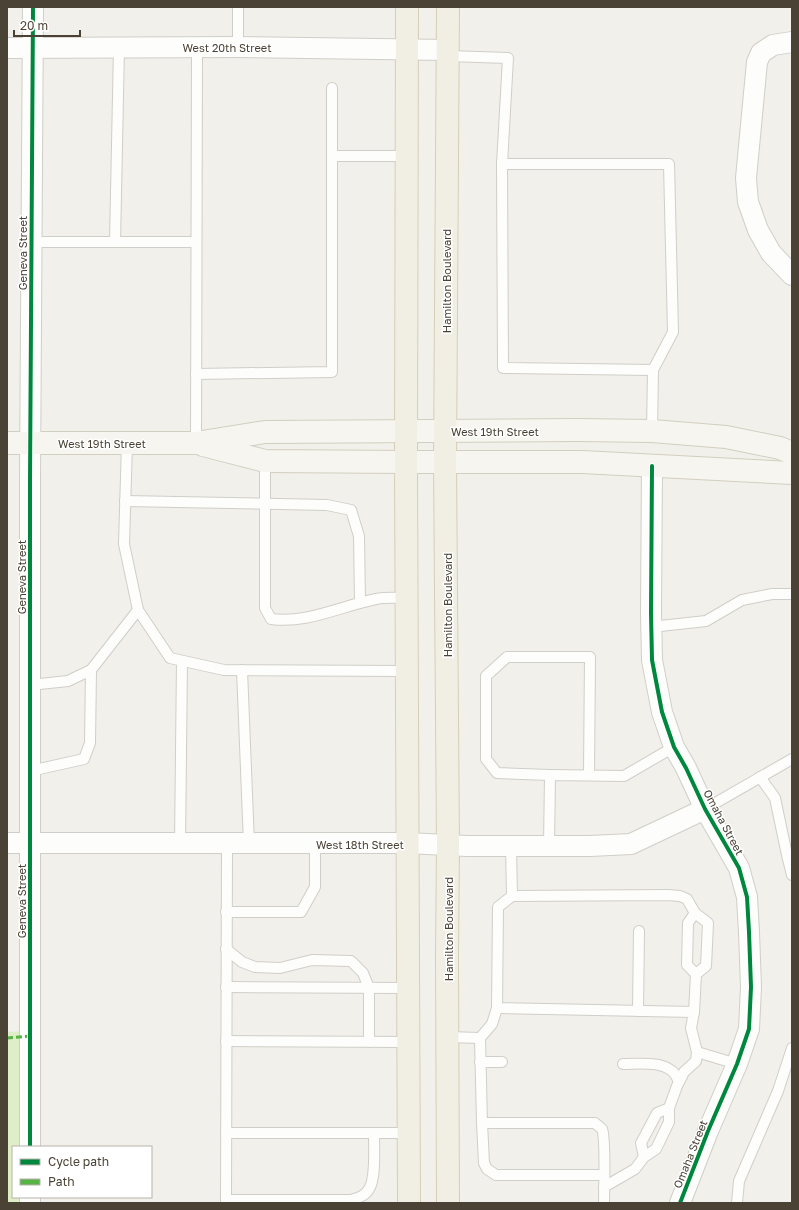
<svg xmlns="http://www.w3.org/2000/svg" width="799" height="1210" font-family="'Golos Text',sans-serif">
<rect width="100%" height="100%" fill="#f2f0ea"/>
<!-- green -->
<path fill="#deefc8" d="M 26,1031 L 28,1147 L 13,1147 L 13,1197 L 28,1197 L 28,1203 L 7,1203 L 7,1032 Z"/>
<g fill="none" stroke-linecap="round" stroke-linejoin="round">
<defs>
<g id="service">
<path d="M 238,47 L 238,7"/>
<path d="M 448,56 L 508,58 L 502,164 L 669,164 L 673,332 L 653,370 L 652,431"/>
<path d="M 332,156 L 407,156"/>
<path d="M 502,164 L 503,368 L 653,370"/>
<path d="M 32,242 L 196,242"/>
<path d="M 115,242 L 119,47"/>
<path d="M 196,374 L 332,372 L 332,88"/>
<path d="M 127,443 L 124,544 L 138,610 L 170,658 L 224,670 L 407,671"/>
<path d="M 196,443 L 197,47"/>
<path d="M 265,461 L 265,608 L 271,619 C 307,624 341,606 376,599 C 386,597 397,598 407,598"/>
<path d="M 125,501 L 327,505 L 351,510 L 359,536 L 360,603"/>
<path d="M 651,627 L 706,621 L 742,600 L 772,594 L 792,594"/>
<path d="M 242,670 L 249,844"/>
<path d="M 30,685 L 68,681 L 91,670 L 138,610"/>
<path d="M 30,771 L 84,759 L 90,743 L 91,670"/>
<path d="M 550,775 L 497,773 L 486,759 L 486,676 L 507,657 L 590,657 L 589,775"/>
<path d="M 760,777 L 775,798 L 787,855 L 792,875"/>
<path d="M 705,809 L 792,759"/>
<path d="M 180,844 L 182,661"/>
<path d="M 511,846 L 512,896 L 498,907 L 497,1008 L 694,1012 L 691,1028 L 697,1052 L 737,1064"/>
<path d="M 549,846 L 550,775 L 624,776 L 674,747"/>
<path d="M 512,896 L 668,895 L 680,896 L 687,899 L 695,913 L 708,923 L 706,966 L 696,974 L 694,1012"/>
<path d="M 226,912 L 301,912 L 315,887 L 315,844"/>
<path d="M 695,913 L 688,923 L 687,965 L 696,974"/>
<path d="M 226,949 L 242,962 L 255,967 L 280,968 L 312,960 L 351,961 L 363,973 L 369,988 L 369,1042"/>
<path d="M 226,987 L 408,988"/>
<path d="M 638,1011 L 639,931"/>
<path d="M 448,1037 L 480,1038"/>
<path d="M 226,1041 L 408,1042"/>
<path d="M 480,1062 L 502,1062"/>
<path d="M 623,1064 C 638,1064 660,1061 672,1071 C 675,1073 677,1078 679,1081"/>
<path d="M 482,1123 L 480,1038 L 492,1024 L 497,1008"/>
<path d="M 226,1133 L 408,1133"/>
<path d="M 644,1157 L 641,1143 L 657,1113 L 669,1108"/>
<path d="M 604,1175 L 496,1175 L 487,1169 L 484,1163 L 482,1123 L 595,1123 C 597,1125 600,1127 602,1129 C 606,1137 604,1190 604,1203"/>
<path d="M 604,1187 L 635,1169 L 644,1157 L 656,1149 L 669,1122 L 669,1108 L 677,1086 L 684,1072 L 696,1061 L 697,1052"/>
<path d="M 226,1200 L 351,1200 C 358,1198 365,1196 369,1189 C 376,1179 374,1147 374,1134"/>
<path d="M 226,1203 L 227,844"/>
<path d="M 737,1203 L 739,1181 L 778,1091 L 792,1048"/>
</g>
<g id="minor">
<path d="M 792,42 L 773,45 L 761,53 L 757,62 L 746,178 L 748,202 L 758,230 L 771,253 L 792,275"/>
<path d="M 7,48 L 238,47 L 447,50"/>
<path d="M 652,466 L 651,613 L 652,660 L 662,712 L 674,747 L 686,768 L 705,809 L 739,868 L 747,897 L 749,932 L 751,987 L 749,1029 L 737,1064 L 708,1131 L 680,1203"/>
<path d="M 7,843 L 407,843 L 467,846 L 590,846 L 631,844 L 705,809"/>
<path d="M 30,1147 L 30,481 L 33,7"/>
<path d="M 30,1197 L 30,1203"/>
</g>
<g id="secondary">
<path d="M 7,443 L 196,443 L 265,432 L 579,430 L 652,431 L 726,437 L 780,448 L 792,453"/>
<path d="M 203,445 L 265,461 L 406,462 L 582,462 L 792,473"/>
</g>
<g id="primary">
<path d="M 407,7 L 406,462 L 409,1203"/>
<path d="M 448,7 L 445,462 L 448,845 L 447,957 L 448,1203"/>
</g>
</defs>
<!-- service casing -->
<use href="#service" stroke="#d0cec8" stroke-width="12"/>
<!-- minor casing -->
<use href="#minor" stroke="#d0cec8" stroke-width="22"/>
<!-- secondary casing -->
<use href="#secondary" stroke="#d2cec0" stroke-width="24"/>
<!-- primary casing -->
<use href="#primary" stroke="#d6ceb6" stroke-width="24"/>
<!-- service -->
<use href="#service" stroke="#fdfdfc" stroke-width="10"/>
<!-- minor -->
<use href="#minor" stroke="#fdfdfc" stroke-width="20"/>
<!-- secondary -->
<use href="#secondary" stroke="#f7f5ef" stroke-width="22"/>
<!-- primary -->
<use href="#primary" stroke="#f1eee4" stroke-width="22"/>
<!-- quiet -->
<path stroke="#57b346" stroke-width="3" stroke-dasharray="6 3" stroke-linecap="butt" d="M 7,1038 L 30,1036"/>
<defs>
<g id="cycleway">
<path d="M 652,466 L 651,613 L 652,660 L 662,712 L 674,747 L 686,768 L 705,809 L 739,868 L 747,897 L 749,932 L 751,987 L 749,1029 L 737,1064 L 708,1131 L 680,1203"/>
<path d="M 30,1147 L 30,481 L 33,7"/>
</g>
</defs>
<!-- cycleway casing -->
<use href="#cycleway" stroke="#fff" stroke-width="6"/>
<!-- cycleway -->
<use href="#cycleway" stroke="#00873e" stroke-width="4"/>
</g>
<g text-anchor="middle" dominant-baseline="central" stroke-width="3" stroke-linejoin="round" paint-order="stroke">
<!-- street labels -->
<g font-size="11" fill="#4a4235" stroke="#fff">
<text x="227" y="47">West 20th Street</text>
<text transform="translate(22 253) rotate(-90)">Geneva Street</text>
<text transform="translate(446 281) rotate(-90)">Hamilton Boulevard</text>
<text x="495" y="431">West 19th Street</text>
<text x="102" y="443">West 19th Street</text>
<text transform="translate(21 577) rotate(-90)">Geneva Street</text>
<text transform="translate(447 605) rotate(-90)">Hamilton Boulevard</text>
<text transform="translate(724 822) rotate(62)">Omaha Street</text>
<text x="360" y="844">West 18th Street</text>
<text transform="translate(21 901) rotate(-90)">Geneva Street</text>
<text transform="translate(448 929) rotate(-90)">Hamilton Boulevard</text>
<text transform="translate(690 1154) rotate(-68)">Omaha Street</text>
</g>
</g>
<!-- border -->
<rect width="799" height="1210" fill="none" stroke="#4a4235" stroke-width="16"/>
<!-- legend -->
<rect x="12" y="1146" width="140" height="52" fill="#ffffff" stroke="#b7b3ae"/>
<rect x="20" y="1159" width="20" height="6" fill="#00873e" stroke="#b7b3ae"/>
<text x="48" y="1166" font-size="12" fill="#4a4235">Cycle path</text>
<rect x="20" y="1179" width="20" height="6" fill="#57b346" stroke="#b7b3ae"/>
<text x="48" y="1186" font-size="12" fill="#4a4235">Path</text>
<!-- scale -->
<path d="M14 30v6h66v-6" fill="none" stroke="#4a4235" stroke-width="2"/>
<text x="20" y="30" font-size="12" fill="#4a4235" stroke="#ffffff" stroke-width="3" paint-order="stroke">20 m</text>
</svg>
